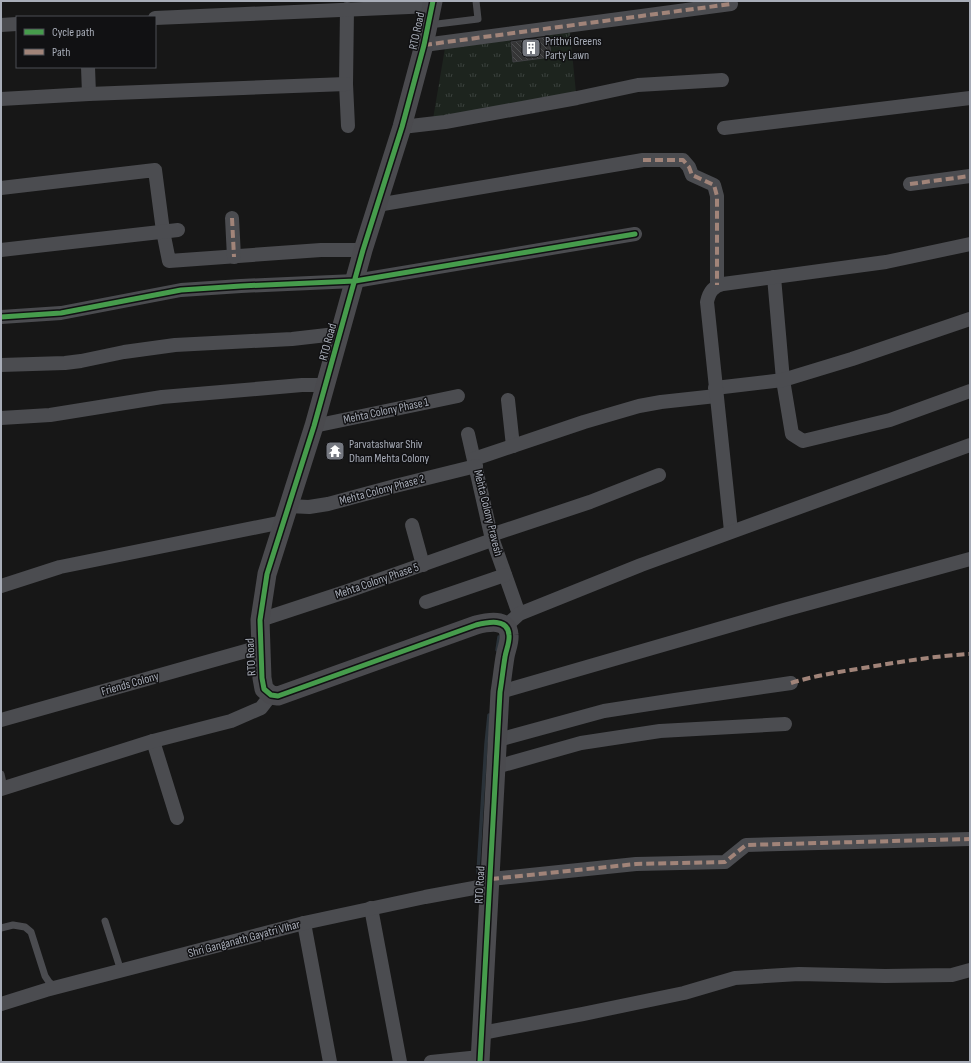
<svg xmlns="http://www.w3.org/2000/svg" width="971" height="1063" font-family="'Sofia Sans Condensed',sans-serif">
<defs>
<pattern id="grass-tufts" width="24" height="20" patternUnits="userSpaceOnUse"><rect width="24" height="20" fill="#1d241e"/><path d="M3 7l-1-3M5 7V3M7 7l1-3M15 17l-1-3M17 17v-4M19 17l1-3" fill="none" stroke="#3b413d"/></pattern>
<pattern id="building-back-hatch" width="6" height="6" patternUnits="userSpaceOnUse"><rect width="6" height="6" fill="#353536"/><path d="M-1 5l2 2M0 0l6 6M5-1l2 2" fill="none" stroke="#4f5051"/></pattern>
</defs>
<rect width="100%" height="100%" fill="#171717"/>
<!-- grass -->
<path fill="url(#grass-tufts)" d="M 570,32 L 576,93 L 433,119 L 445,48 L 510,39 L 513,62 L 551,57 L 549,35 Z"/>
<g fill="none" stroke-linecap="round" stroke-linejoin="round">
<!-- stream -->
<g stroke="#2a3239" stroke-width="3.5">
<path d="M 497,650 L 499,637"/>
<path d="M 478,873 L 486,744 L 489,715"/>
</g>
</g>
<!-- building -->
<path fill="url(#building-back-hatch)" stroke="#3f4043" d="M 549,37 L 551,57 L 513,62 L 511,42 Z"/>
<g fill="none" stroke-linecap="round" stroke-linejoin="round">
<!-- lane -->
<g stroke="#4b4c50" stroke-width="7">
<path d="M 429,25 L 478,19 L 476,1"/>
<path d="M 1,774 L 4,788"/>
<path d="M 105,921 L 121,971"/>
<path d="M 1,928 L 13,925 L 25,927 L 31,932 L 45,976 L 49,982 L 56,988"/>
</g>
<!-- street -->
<g stroke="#4b4c50" stroke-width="14">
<path d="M 347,9 L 346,84 L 348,126"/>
<path d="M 155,18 L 432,6"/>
<path d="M 1,25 L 17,24"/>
<path d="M 424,45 L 731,4"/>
<path d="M 88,67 L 89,94"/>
<path d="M 1,99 L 89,94 L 346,84"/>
<path d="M 402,127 L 445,122 L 577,98 L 638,85 L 722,80"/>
<path d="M 724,128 L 970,98"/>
<path d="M 910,184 L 970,176"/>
<path d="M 1,188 L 155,170 L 163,231 L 169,261 L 321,250 L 363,250"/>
<path d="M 377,205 L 643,160 L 683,160 L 689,167 L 692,175 L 714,185 L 717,196 L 717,285"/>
<path d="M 232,218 L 234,257"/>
<path d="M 1,250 L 178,230"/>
<path d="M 774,277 L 783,380 L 792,434 L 803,441 L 890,420 L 970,391"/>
<path d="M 1,317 L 61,313 L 181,290 L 241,286 L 355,281 L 635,234"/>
<path d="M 1,365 L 65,363 L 81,361 L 124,352 L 175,345 L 292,339 L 327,335 L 340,336"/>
<path d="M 715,388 L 783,380 L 852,359 L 970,319"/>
<path d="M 508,400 L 513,446"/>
<path d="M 1,418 L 50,415 L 162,397 L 302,385 L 317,385 L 326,387"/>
<path d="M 314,426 L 458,396"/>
<path d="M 468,434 L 491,535 L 519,614"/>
<path d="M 474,459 L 584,422 L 639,406 L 661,402 L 716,396"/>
<path d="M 288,506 L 309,507 L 328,504 L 395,486 L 476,466"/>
<path d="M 412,525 L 423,565"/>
<path d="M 731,531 L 707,302 C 709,292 713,286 723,284 L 886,262 L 970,244"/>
<path d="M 491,535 L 590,502 L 659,475"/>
<path d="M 1,586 L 60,567 L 283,522"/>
<path d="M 426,602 L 505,575"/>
<path d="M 260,620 L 348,591 L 492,540"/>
<path d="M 506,626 L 519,614 L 641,565 L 970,445"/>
<path d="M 500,692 L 784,610 L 970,559"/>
<path d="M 1,720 L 260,647"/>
<path d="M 498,740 L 604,711 L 675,700 L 791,683"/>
<path d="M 153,741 L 177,818"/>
<path d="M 496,767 L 581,743 L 660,731 L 785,724"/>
<path d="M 1,789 L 153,741 L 231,721 L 261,708 L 271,695"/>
<path d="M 491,879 L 636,864 L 725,862 L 746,845 L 970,839"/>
<path d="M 371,908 L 400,1062"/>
<path d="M 304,923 L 330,1062"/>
<path d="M 1,1004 L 46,990 L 304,923 L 425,897 L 490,885"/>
<path d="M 482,1033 L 583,1014 L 684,993 L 735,978 L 799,974 L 885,976 L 952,975 L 970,970"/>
<path d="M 431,1062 L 480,1057"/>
</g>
<!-- secondary -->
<path stroke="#4a4a4e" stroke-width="19" d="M 433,1 L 424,45 L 402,127 L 363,250 L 314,426 L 267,574 L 260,620 L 262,678 L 264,689 L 271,695 L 278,696 L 476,625 C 488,622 508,618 509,635 C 510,642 506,650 505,657 C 503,669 502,680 500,692 L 480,1062"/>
<!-- quiet -->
<g stroke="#a18479" stroke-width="4" stroke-dasharray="8 4" stroke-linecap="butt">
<path d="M 424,45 L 731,4"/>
<path d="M 643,160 L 683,160 L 689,167 L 692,175 L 714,185 L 717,196 L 717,285"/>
<path d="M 910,184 L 970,176"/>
<path d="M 232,218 L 234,257"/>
<path d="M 791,683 C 814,676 838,672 863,668 C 899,662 934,656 970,654"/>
<path d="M 491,879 L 636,864 L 725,862 L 746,845 L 970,839"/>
</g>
<defs>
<g id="cycleway">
<path d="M 433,1 L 424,45 L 402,127 L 363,250 L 314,426 L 267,574 L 260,620 L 262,678 L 264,689 L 271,695 L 278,696 L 476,625 C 488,622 508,618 509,635 C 510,642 506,650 505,657 C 503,669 502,680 500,692 L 480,1062"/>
<path d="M 1,317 L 61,313 L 181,290 L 241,286 L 355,281 L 635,234"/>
</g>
</defs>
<!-- cycleway casing -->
<use href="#cycleway" stroke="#111113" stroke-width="8"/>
<!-- cycleway -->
<use href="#cycleway" stroke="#469c4c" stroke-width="5"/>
</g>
<!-- icons -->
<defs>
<symbol id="building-square" viewBox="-11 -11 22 22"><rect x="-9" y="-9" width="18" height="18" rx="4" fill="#757880" stroke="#111113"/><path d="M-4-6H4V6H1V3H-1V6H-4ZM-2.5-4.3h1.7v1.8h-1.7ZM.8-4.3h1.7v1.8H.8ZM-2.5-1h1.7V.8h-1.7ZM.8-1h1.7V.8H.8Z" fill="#fff"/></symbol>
<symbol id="temple-square" viewBox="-11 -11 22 22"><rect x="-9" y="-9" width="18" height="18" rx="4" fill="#757880" stroke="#111113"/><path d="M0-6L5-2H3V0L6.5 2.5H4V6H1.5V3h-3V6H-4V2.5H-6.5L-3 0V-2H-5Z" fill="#fff"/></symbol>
</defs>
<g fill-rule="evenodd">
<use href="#building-square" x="520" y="37" width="22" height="22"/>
<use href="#temple-square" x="324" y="440" width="22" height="22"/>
</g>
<g text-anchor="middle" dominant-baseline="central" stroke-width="3" stroke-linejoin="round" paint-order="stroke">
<!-- street labels -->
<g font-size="12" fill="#a8adb8" stroke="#111113">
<text transform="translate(417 31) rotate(-78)">RTO Road</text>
<text transform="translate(328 342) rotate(-75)">RTO Road</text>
<text transform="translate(386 411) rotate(-12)">Mehta Colony Phase 1</text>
<text transform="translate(382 490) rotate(-15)">Mehta Colony Phase 2</text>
<text transform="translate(488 513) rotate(76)">Mehta Colony Pravesh</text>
<text transform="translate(377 581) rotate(-19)">Mehta Colony Phase 5</text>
<text transform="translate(251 657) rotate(-93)">RTO Road</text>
<text transform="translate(130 684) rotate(-16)">Friends Colony</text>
<text transform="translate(480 885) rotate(-87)">RTO Road</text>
<text transform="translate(244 939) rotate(-15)">Shri Ganganath Gayatri VIhar</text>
</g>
<!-- poi labels -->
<g font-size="12" fill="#a8adb8" stroke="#111113" text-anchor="start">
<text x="545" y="41">Prithvi Greens<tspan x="545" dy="14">Party Lawn</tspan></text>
<text x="349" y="444">Parvatashwar Shiv<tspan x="349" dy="14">Dham Mehta Colony</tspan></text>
</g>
</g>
<!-- border -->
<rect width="971" height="1063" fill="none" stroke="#a8adb8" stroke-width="4"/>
<!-- legend -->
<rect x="16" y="16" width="140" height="52" fill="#111113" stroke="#4d4f55"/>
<rect x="24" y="29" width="20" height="6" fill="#469c4c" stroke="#4d4f55"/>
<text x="52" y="36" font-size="12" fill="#a8adb8">Cycle path</text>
<rect x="24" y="49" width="20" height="6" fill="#a18479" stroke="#4d4f55"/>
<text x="52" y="56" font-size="12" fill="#a8adb8">Path</text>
</svg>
